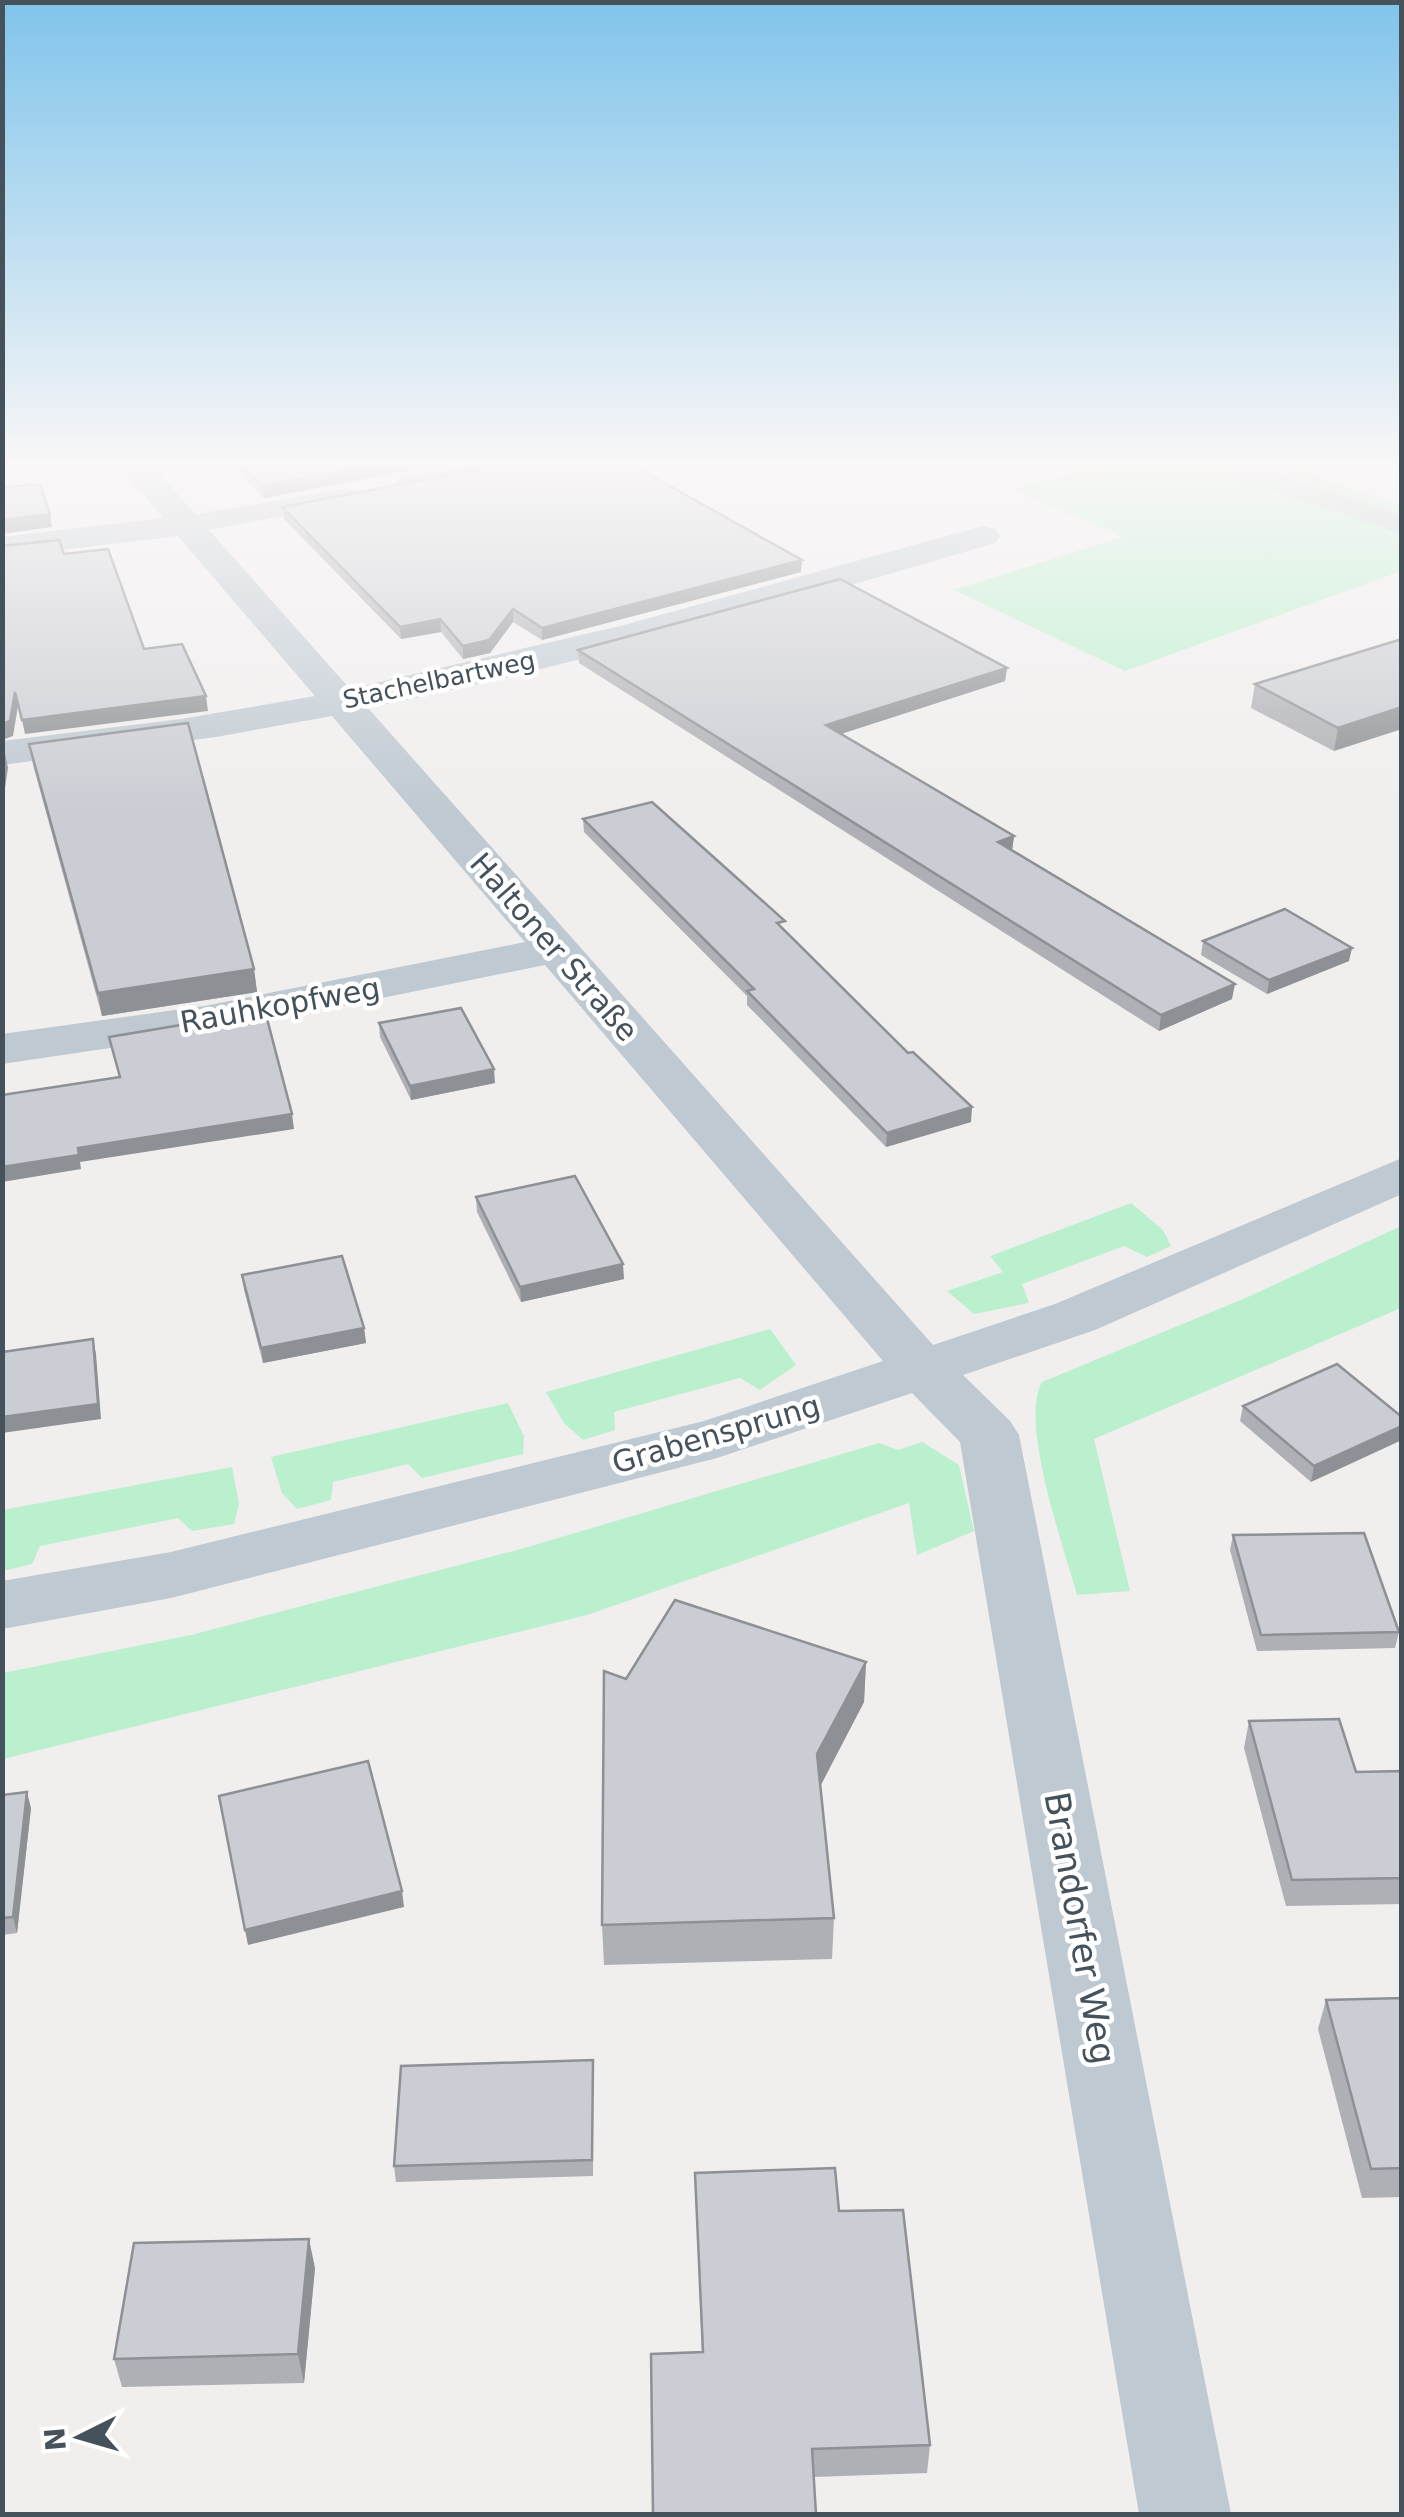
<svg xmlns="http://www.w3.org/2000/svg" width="1404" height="2517" font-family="'DejaVu Sans',sans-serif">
<rect width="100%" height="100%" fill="#f1eeee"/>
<!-- green -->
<g fill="#baf0cd">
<path d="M 1114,461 L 1271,461 L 1401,505 L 1401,571 L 1125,671 L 954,590 L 1122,537 L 1014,490 Z"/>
<path d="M 1131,1203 L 1163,1230 L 1171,1246 L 1147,1257 L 1124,1246 L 1022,1284 L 1029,1303 L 974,1314 L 947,1291 L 1003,1272 L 990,1256 Z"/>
<path d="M 1401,1226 L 1401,1308 L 1094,1439 L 1130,1591 L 1077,1595 C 1064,1547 1019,1423 1042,1382 L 1248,1297 Z"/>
<path d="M 770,1329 L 796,1365 L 760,1390 L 740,1378 L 614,1412 L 615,1430 L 583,1440 L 564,1423 L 546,1392 Z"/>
<path d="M 508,1403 L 524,1436 L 523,1454 L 422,1478 L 408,1464 L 333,1482 L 331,1500 L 297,1509 L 282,1493 L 271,1457 Z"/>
<path d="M 922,1442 L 959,1465 L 974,1531 L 917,1555 L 909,1503 L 587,1615 L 3,1759 L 3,1673 L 191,1635 L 521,1549 L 879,1443 L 898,1450 Z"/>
<path d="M 232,1467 L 239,1504 L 234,1524 L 192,1531 L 178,1518 L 40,1546 L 32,1564 L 3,1571 L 3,1510 Z"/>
</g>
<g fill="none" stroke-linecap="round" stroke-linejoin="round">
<!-- lane -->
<g fill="#bec9d1" fill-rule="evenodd">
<path d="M 481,461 L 532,461 L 528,467 L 409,492 L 395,484 L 399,478 Z"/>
<path d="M 1200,461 L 1239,461 L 1402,515 L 1402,534 L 1203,467 Z"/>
<path d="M 344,489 L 354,491 L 358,497 L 354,503 L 187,534 L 177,531 L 173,525 L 177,519 L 187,516 Z"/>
</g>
<!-- street -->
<path fill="#bec9d1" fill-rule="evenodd" d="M 115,461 L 148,461 L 350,689 L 624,625 L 983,526 L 995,529 L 1000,536 L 995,543 C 788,604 579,665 368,708 L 933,1345 L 1055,1304 L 1402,1158 L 1402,1194 L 1095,1330 L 963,1375 L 1010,1421 L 1019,1435 L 1231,2514 L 1139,2514 L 960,1442 L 912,1393 L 717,1458 L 171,1598 L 2,1629 L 2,1581 L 171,1552 L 704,1421 L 883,1361 L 545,965 L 204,1034 L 2,1064 L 2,1034 L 204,1006 L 525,942 L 332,716 L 216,737 L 2,765 L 2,741 L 181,719 L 315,696 L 178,536 L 2,557 L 2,537 L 163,518 Z"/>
<defs>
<path id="rail" d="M 1387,461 L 1402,465"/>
</defs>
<!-- rail casing -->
<use href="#rail" stroke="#b0b3b9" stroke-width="8"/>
<!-- rail -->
<use href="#rail" stroke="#fff" stroke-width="5" stroke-dasharray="15" stroke-linecap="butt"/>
</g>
<!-- wall -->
<g fill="#aeb0b5">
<path d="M 228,461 L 460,461 L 264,498 Z"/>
<path d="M 282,507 L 801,572 L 542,640 L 513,622 L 490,653 L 463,659 L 441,632 L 401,639 L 284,519 Z"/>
<path d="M 1402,639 L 1334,751 L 1251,708 L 1255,684 Z"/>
<path d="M 578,650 L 1007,668 L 1005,681 L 841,734 L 1014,836 L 1012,851 L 1232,999 L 1159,1031 L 579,663 Z"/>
<path d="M 29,744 L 254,969 L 257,992 L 102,1016 L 33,765 Z"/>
<path d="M 583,819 L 784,931 L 908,1053 L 971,1122 L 886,1147 L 747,1005 L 747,996 L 584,832 Z"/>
<path d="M 1203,941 L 1349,961 L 1267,994 L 1201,955 Z"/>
<path d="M 379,1023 L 495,1083 L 411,1100 L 380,1037 Z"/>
<path d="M 476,1197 L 624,1279 L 521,1302 L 477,1212 Z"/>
<path d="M 242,1275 L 364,1328 L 366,1343 L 263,1363 L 244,1290 Z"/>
<path d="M 1243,1406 L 1402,1417 L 1311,1482 L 1240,1421 Z"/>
<path d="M 1233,1535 L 1399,1632 L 1395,1648 L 1257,1651 L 1230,1550 Z"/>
<path d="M 866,1662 L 864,1702 L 821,1785 L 834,1918 L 832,1959 L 604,1965 L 602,1925 L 626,1679 Z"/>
<path d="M 1249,1721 L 1356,1772 L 1402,1771 L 1402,1904 L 1286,1906 L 1244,1748 Z"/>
<path d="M 2,1795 L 31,1808 L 17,1933 L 2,1935 Z"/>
<path d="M 1402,1998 L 1402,2197 L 1362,2198 L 1318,2029 L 1326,2000 Z"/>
<path d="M 593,2076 L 593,2176 L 396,2182 L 394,2166 Z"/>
<path d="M 695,2173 L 839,2211 L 930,2445 L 927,2473 L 814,2477 L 702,2352 Z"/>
<path d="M 315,2268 L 304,2383 L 122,2387 L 114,2359 Z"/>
</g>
<!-- shaded-wall -->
<g fill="#8d9094">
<path d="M 400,461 L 460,461 L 264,498 L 262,486 Z"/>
<path d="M 50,514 L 52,527 L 2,534 L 2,520 Z"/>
<path d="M 802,560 L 801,572 L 542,640 L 542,628 Z"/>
<path d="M 513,609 L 513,622 L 490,653 L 463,659 L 463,646 Z"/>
<path d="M 440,619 L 441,632 L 401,639 L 400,627 Z"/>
<path d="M 1007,668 L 1005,681 L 825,739 L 826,725 Z"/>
<path d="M 15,692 L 18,706 L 13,736 L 2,740 L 2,724 Z"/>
<path d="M 206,696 L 208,711 L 25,734 L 22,720 Z"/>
<path d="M 1402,707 L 1402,729 L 1334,751 L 1338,728 Z"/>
<path d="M 5,753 L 8,768 L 2,808 L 2,772 Z"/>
<path d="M 1014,836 L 1012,851 L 998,842 Z"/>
<path d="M 1352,948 L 1349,961 L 1267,994 L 1269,980 Z"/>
<path d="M 254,969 L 257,992 L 102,1016 L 98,993 Z"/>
<path d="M 1235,984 L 1232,999 L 1159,1031 L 1161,1015 Z"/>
<path d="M 494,1069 L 495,1083 L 411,1100 L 410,1086 Z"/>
<path d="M 972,1107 L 971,1122 L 886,1147 L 887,1133 Z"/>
<path d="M 292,1114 L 294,1129 L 80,1162 L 81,1169 L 2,1182 L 2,1167 L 78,1148 Z"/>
<path d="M 623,1264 L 624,1279 L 521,1302 L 520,1287 Z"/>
<path d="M 364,1328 L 366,1343 L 263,1363 L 261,1348 Z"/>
<path d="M 93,1339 L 96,1354 L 101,1419 L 2,1433 L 2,1417 Z"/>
<path d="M 1402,1426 L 1402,1440 L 1311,1482 L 1314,1466 Z"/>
<path d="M 866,1662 L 864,1702 L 816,1794 L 817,1754 Z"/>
<path d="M 27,1792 L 31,1808 L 17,1933 L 13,1917 Z"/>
<path d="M 402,1891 L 404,1907 L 248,1945 L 245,1930 Z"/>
<path d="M 309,2239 L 315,2268 L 304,2383 L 298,2354 Z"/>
</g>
<!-- building -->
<g fill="#cacdd3" stroke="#8d9094" stroke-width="2.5">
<path d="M 238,461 L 400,461 L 262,486 Z"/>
<path d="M 520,461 L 625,461 L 802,560 L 542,628 L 513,609 L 489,640 L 463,646 L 440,619 L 400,627 L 282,507 Z"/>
<path d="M 40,484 L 50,514 L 2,520 L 2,488 Z"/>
<path d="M 59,540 L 64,554 L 108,549 L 144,649 L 182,644 L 206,696 L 22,720 L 15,692 L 10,721 L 2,724 L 2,546 Z"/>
<path d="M 840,579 L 1007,668 L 826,725 L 1014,836 L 998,842 L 1235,984 L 1161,1015 L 578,650 Z"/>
<path d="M 1402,639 L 1402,707 L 1338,728 L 1255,684 Z"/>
<path d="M 188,723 L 254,969 L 98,993 L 29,744 Z"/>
<path d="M 652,802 L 785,921 L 777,923 L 908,1053 L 913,1052 L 972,1107 L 887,1133 L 747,991 L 754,989 L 583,819 Z"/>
<path d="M 1285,909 L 1352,948 L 1269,980 L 1203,941 Z"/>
<path d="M 461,1008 L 494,1069 L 410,1086 L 379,1023 Z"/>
<path d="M 265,1011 L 292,1114 L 78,1148 L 79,1155 L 2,1167 L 2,1095 L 120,1077 L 109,1037 Z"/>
<path d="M 575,1176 L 623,1264 L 520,1287 L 476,1197 Z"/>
<path d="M 342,1256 L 364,1328 L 261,1348 L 242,1275 Z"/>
<path d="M 93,1339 L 98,1404 L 2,1417 L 2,1352 Z"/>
<path d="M 1337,1364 L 1402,1417 L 1402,1426 L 1314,1466 L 1243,1406 Z"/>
<path d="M 1364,1533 L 1399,1632 L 1261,1635 L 1233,1535 Z"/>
<path d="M 675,1600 L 866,1662 L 817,1754 L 834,1918 L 602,1925 L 604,1671 L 626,1679 Z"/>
<path d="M 1339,1719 L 1356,1772 L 1402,1771 L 1402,1878 L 1292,1880 L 1249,1721 Z"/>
<path d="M 368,1761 L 402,1891 L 245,1930 L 219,1796 Z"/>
<path d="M 27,1792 L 13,1917 L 2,1918 L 2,1795 Z"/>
<path d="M 1402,1998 L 1402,2168 L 1371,2169 L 1326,2000 Z"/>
<path d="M 593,2060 L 592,2160 L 394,2166 L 401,2066 Z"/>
<path d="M 835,2168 L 839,2211 L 903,2210 L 930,2445 L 812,2449 L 816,2514 L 653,2514 L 651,2354 L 703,2352 L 695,2173 Z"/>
<path d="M 309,2239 L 298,2354 L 114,2359 L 134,2243 Z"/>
</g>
<!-- sky -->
<linearGradient id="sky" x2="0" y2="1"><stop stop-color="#80c4eb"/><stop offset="0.57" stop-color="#f9f7f7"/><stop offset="1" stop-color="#f9f7f7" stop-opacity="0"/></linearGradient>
<rect width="1404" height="813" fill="url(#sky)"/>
<g text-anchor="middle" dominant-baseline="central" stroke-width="9" stroke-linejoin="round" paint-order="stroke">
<!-- far-street labels -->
<g font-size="25" fill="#45525c" stroke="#fff">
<text transform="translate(439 680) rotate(-12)">Stachelbartweg</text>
</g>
<!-- street labels -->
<g font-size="30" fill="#45525c" stroke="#fff">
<text transform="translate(554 947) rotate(49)">Haltoner Straße</text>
<text transform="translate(280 1005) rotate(-10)">Rauhkopfweg</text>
<text transform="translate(716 1434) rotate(-16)">Grabensprung</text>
</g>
<!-- near-street labels -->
<g font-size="35" fill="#45525c" stroke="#fff">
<text transform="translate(1080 1928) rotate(80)">Brandorfer Weg</text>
</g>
</g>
<!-- border -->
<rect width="1404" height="2517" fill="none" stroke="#45525c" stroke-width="10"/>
<!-- north arrow -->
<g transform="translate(80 2437) rotate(265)" stroke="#ffffff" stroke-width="8" paint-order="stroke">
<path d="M0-8L18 38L0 25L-18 38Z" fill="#45525c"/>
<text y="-15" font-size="28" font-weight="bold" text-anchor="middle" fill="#45525c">N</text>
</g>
</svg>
